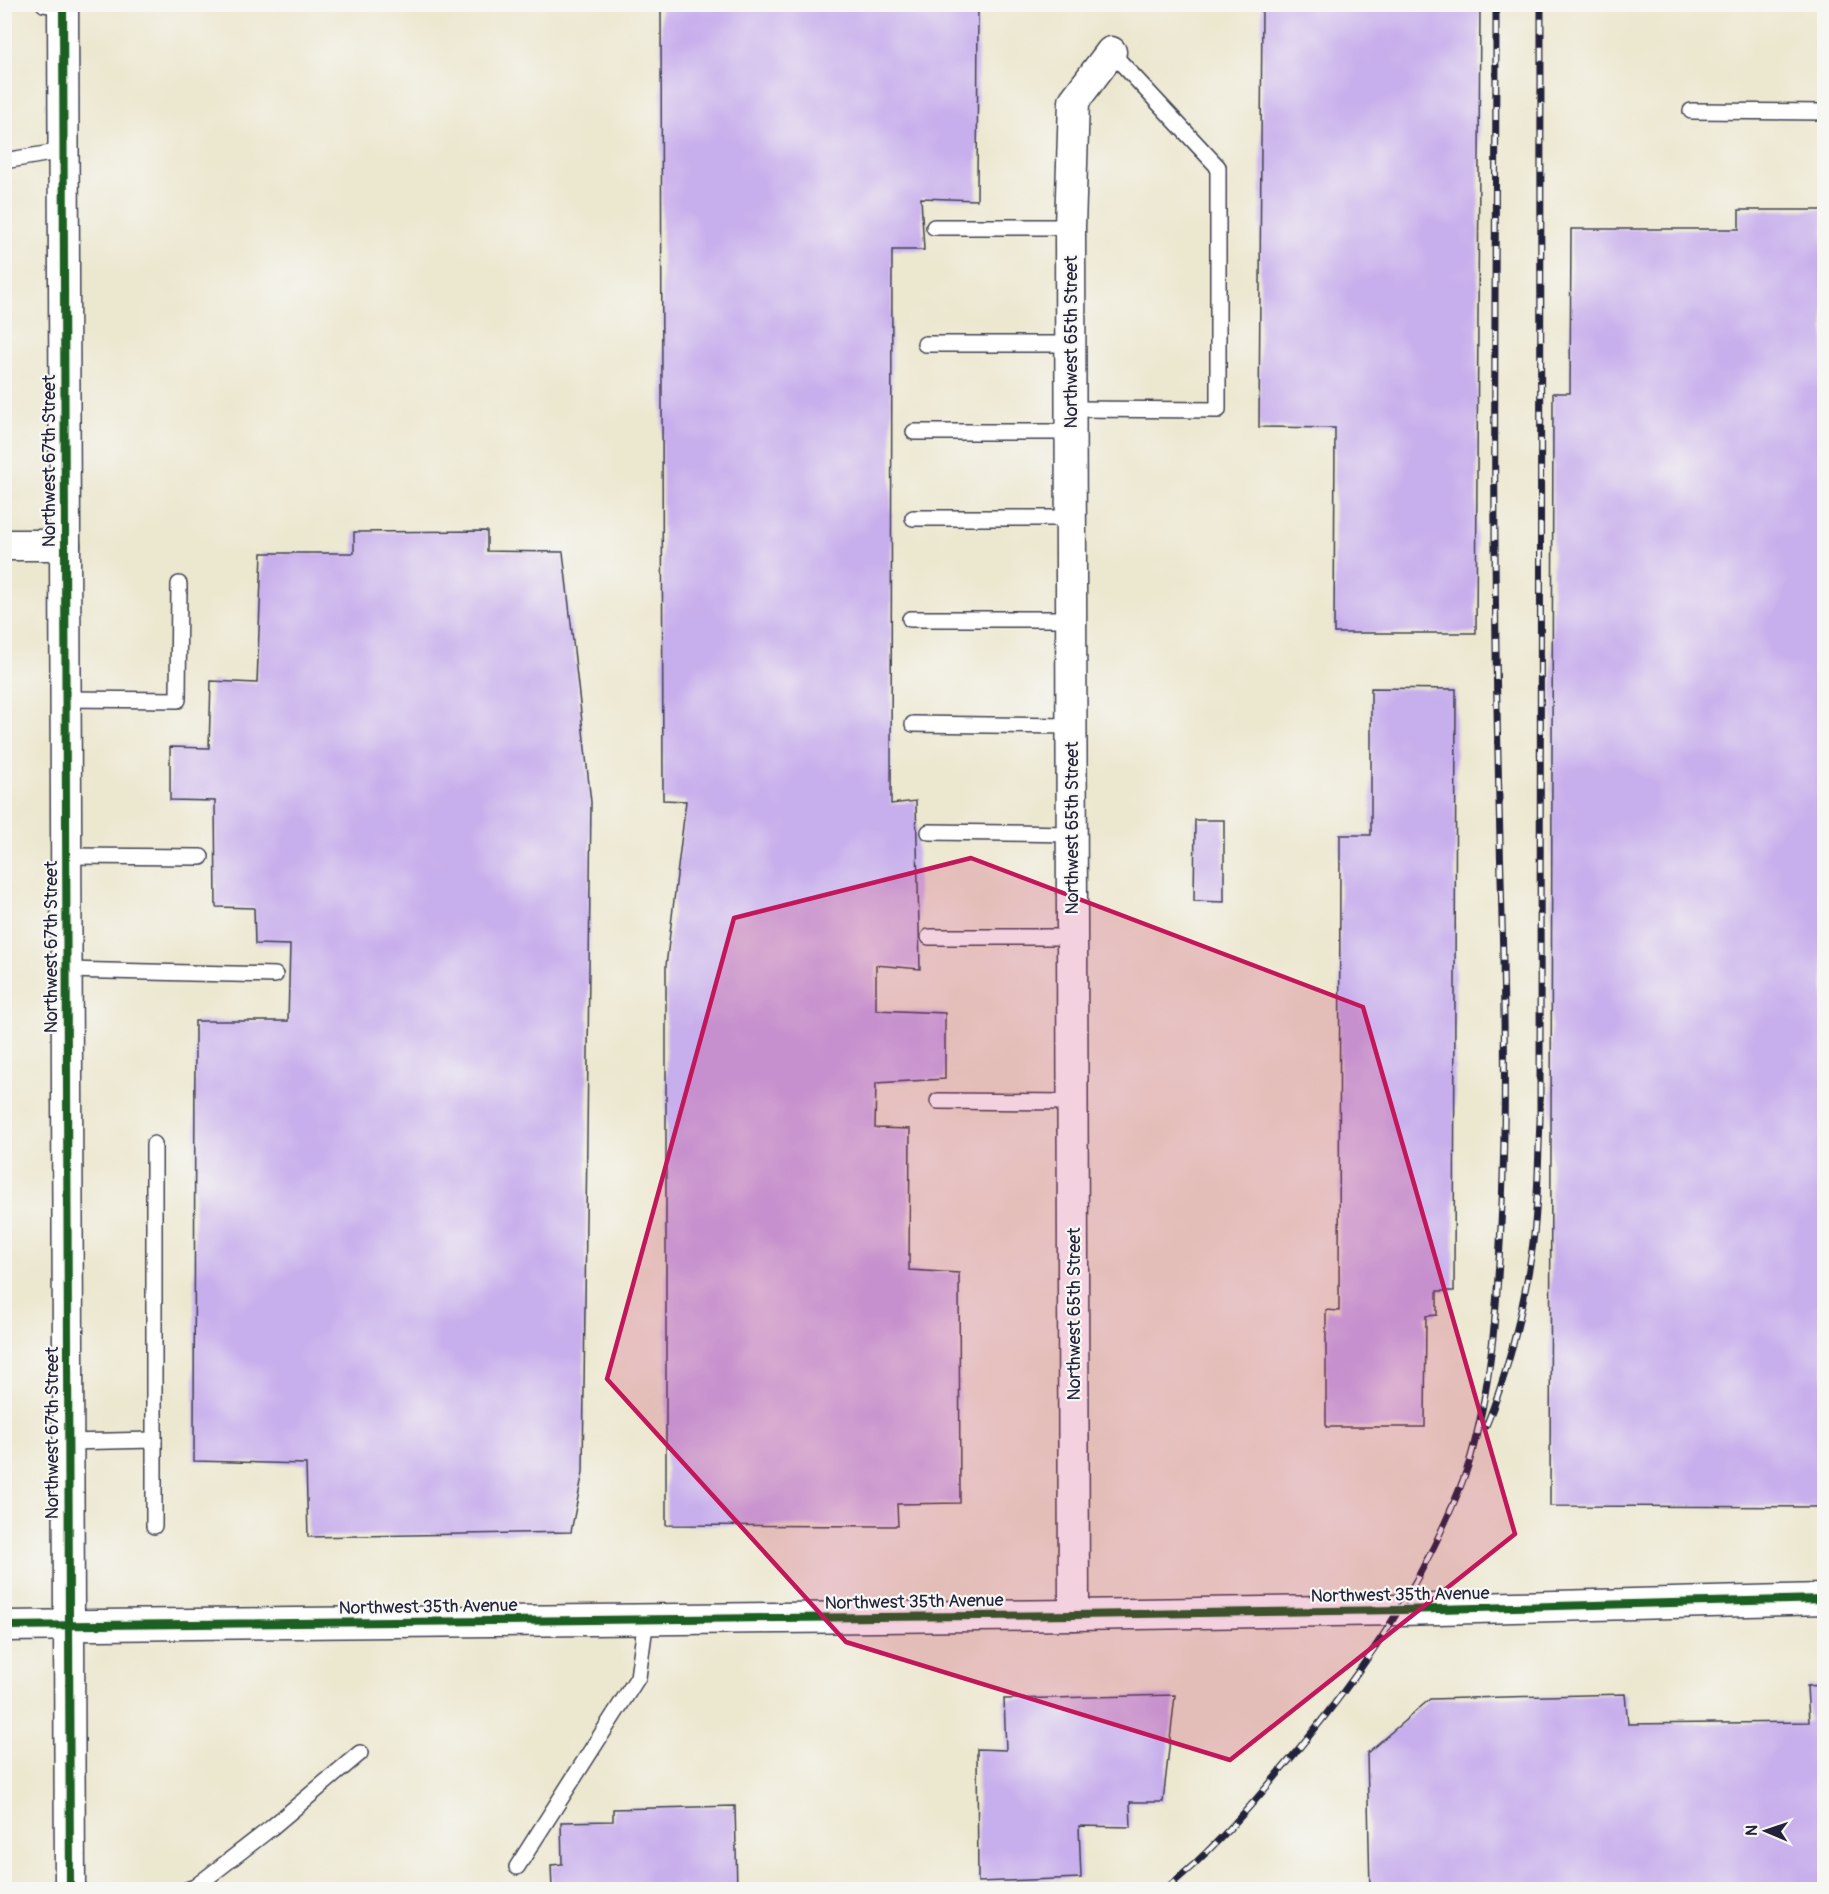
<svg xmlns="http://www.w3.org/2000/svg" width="1829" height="1894" font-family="Pangolin,sans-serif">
<rect width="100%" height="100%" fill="#f6f6f2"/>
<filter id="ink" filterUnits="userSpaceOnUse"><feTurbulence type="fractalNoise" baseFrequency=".0167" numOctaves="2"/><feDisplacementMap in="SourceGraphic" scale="12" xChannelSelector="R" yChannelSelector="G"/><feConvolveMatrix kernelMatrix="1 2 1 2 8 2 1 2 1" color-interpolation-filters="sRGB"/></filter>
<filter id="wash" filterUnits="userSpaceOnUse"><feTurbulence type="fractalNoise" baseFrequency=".008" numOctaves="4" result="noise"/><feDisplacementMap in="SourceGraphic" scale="24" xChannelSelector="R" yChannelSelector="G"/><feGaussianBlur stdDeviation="1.35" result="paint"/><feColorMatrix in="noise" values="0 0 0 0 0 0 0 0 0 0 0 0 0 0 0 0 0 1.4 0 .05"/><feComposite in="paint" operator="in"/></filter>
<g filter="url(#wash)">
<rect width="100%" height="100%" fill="#ece7cf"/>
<g id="blocks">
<!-- building -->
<g fill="#c7aeec">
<path d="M 661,4 L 978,4 L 977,200 L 921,198 L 924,250 L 892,250 L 891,804 L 916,801 L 920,969 L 876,965 L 876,1010 L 945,1013 L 945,1079 L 876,1083 L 875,1128 L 910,1129 L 909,1270 L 959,1273 L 960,1503 L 897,1504 L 898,1526 L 666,1525 L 666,966 L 686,801 L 663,800 Z"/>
<path d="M 1262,4 L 1480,4 L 1476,633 L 1334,633 L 1335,428 L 1259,427 Z"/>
<path d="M 1739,210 L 1824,210 L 1824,1507 L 1550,1506 L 1553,393 L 1570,393 L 1571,229 L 1739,229 Z"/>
<path d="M 487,531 L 487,551 L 563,552 L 591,802 L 583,1472 L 571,1532 L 308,1537 L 306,1464 L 194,1461 L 195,1021 L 288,1021 L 290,945 L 255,944 L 254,908 L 216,907 L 215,801 L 170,800 L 170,747 L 209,748 L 211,681 L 257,683 L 262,553 L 354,553 L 354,532 Z"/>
<path d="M 1371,688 L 1456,689 L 1454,1291 L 1437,1291 L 1437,1315 L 1426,1316 L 1425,1427 L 1326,1427 L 1326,1310 L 1339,1311 L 1340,835 L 1371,835 Z"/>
<path d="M 1195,820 L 1224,820 L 1224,902 L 1194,901 Z"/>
<path d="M 1824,1685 L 1824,1890 L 1370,1890 L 1367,1753 L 1430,1699 L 1625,1694 L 1628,1724 L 1809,1722 L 1807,1686 Z"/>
<path d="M 1175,1695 L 1163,1802 L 1130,1802 L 1131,1827 L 1079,1826 L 1081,1878 L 978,1882 L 977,1749 L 1006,1750 L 1004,1699 Z"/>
<path d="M 735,1806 L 737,1890 L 552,1890 L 551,1865 L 562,1864 L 561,1822 L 613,1821 L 613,1809 Z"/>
</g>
</g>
</g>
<g filter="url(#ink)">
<use href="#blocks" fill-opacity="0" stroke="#404051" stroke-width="1.5"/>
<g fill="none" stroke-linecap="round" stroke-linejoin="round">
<defs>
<g id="lane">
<path d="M 44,4 L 63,7"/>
<path d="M 1691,111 L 1824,112"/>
<path d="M 4,161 L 63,151"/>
<path d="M 934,227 L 1070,227"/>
<path d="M 925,344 L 1071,344"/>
<path d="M 1071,409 L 1218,410 L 1218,167 L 1111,52"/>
<path d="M 914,432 L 1071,432"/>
<path d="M 913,518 L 1071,518"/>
<path d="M 910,619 L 1072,619"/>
<path d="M 65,699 L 178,700 L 179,584"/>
<path d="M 913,724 L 1072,726"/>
<path d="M 929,832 L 1072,834"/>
<path d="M 66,856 L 201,857"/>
<path d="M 929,937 L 1072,937"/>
<path d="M 66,970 L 275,975"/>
<path d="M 938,1101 L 1073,1102"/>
<path d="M 67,1442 L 154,1440"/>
<path d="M 154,1526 L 154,1144"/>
<path d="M 517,1867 L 638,1677 L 646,1619"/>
<path d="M 187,1890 L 195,1887 L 271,1828 L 360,1753"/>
</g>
<g id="street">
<path d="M 63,4 L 70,1890"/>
<path d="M 4,545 L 65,545"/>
<path d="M 1074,1615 L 1070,227 L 1074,101 L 1111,52"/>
<path d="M 4,1626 L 1074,1615 L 1400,1610 L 1824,1599"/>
</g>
</defs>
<!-- lane casing -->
<use href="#lane" stroke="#404051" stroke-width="18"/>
<!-- street casing -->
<use href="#street" stroke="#404051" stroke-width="33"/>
<!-- lane -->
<use href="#lane" stroke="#fff" stroke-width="15"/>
<!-- street -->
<use href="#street" stroke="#fff" stroke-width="30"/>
<defs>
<g id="rail">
<path d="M 1486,1426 C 1508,1373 1522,1314 1531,1257 C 1538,1212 1538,1165 1540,1120 L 1541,4"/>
<path d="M 1164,1890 C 1206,1857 1242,1816 1276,1776 C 1337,1704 1393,1630 1434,1546 C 1447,1519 1460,1491 1469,1463 C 1492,1385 1497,1305 1501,1225 C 1509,1069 1501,912 1498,755 C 1492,505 1496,255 1496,4"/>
</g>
</defs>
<!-- rail casing -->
<use href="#rail" stroke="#22223b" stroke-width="7"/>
<!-- rail -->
<use href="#rail" stroke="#f6f6f2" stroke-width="4.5" stroke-dasharray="14" stroke-linecap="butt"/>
<defs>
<g id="cycleway">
<path d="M 63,4 L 70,1890"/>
<path d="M 4,1626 L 1074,1615 L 1400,1610 L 1824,1599"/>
</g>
</defs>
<!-- cycleway casing -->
<use href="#cycleway" stroke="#f6f6f2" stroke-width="11"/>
<!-- cycleway -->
<use href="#cycleway" stroke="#1b5e20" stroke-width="8"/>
</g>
</g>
<!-- marked area -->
<path fill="#c2185b" fill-opacity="0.2" stroke="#c2185b" stroke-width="4.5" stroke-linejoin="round" d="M 971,858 L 1363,1007 L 1515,1534 L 1230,1760 L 846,1642 L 607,1379 L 734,918 Z"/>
<g text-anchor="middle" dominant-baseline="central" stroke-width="4.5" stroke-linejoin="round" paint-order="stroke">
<!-- street labels -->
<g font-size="18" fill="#22223b" stroke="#f6f6f2">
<text transform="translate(1071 342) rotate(-90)">Northwest 65th Street</text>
<text transform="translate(49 461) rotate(-90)">Northwest 67th Street</text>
<text transform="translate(1072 828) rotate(-90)">Northwest 65th Street</text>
<text transform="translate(51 947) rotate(-90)">Northwest 67th Street</text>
<text transform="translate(1074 1314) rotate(-90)">Northwest 65th Street</text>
<text transform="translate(52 1433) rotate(-90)">Northwest 67th Street</text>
<text transform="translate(1400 1595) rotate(-1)">Northwest 35th Avenue</text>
<text transform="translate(914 1602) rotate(-1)">Northwest 35th Avenue</text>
<text transform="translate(428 1607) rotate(-1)">Northwest 35th Avenue</text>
</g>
</g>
<!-- margin -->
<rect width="1829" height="1894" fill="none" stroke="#f6f6f2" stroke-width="24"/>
<!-- north arrow -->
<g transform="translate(1766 1831) rotate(272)" stroke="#f6f6f2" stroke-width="4.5" paint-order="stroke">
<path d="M0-4.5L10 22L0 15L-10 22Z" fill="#22223b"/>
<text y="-9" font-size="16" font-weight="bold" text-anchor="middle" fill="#22223b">N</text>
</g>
</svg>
